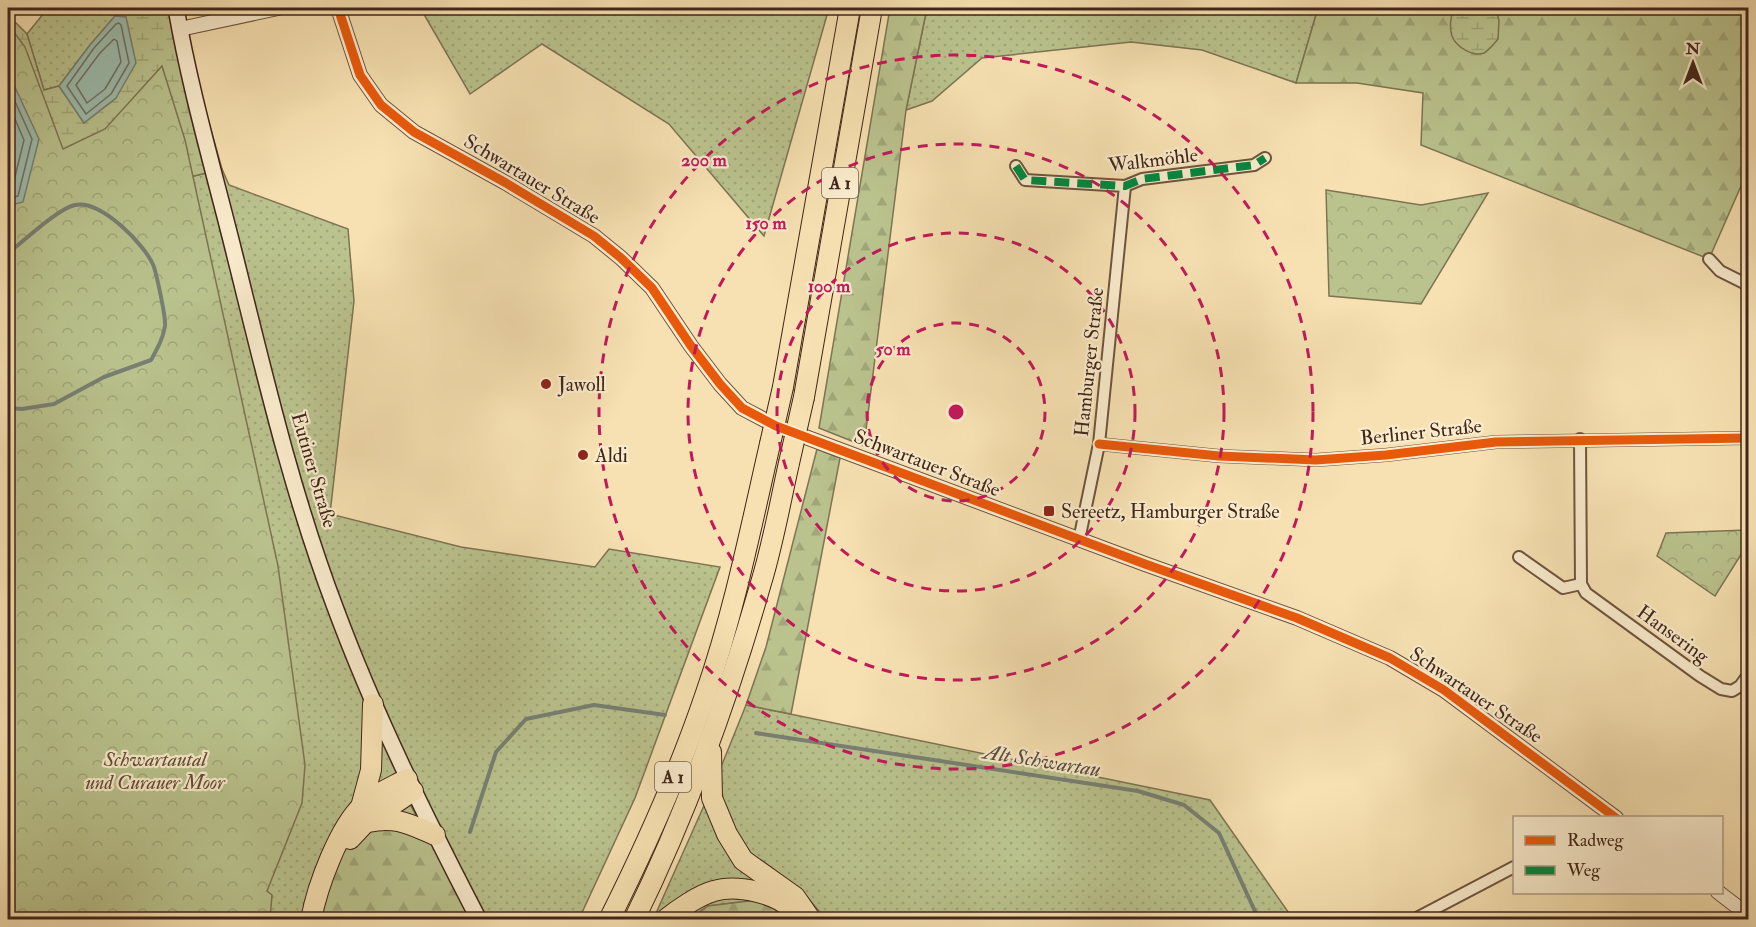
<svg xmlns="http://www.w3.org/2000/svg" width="1756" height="927" font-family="'IM FELL Double Pica',serif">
<defs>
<pattern id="grass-dots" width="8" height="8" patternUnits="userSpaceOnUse" patternTransform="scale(1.5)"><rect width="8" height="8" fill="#bac38e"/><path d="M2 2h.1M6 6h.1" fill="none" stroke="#a1a77a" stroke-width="1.8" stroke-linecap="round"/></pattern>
<pattern id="forest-firs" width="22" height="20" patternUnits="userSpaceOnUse" patternTransform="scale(1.5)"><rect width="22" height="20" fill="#bac38e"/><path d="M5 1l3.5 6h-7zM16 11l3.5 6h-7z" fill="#a1a77a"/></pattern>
<pattern id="wetland-marsh" width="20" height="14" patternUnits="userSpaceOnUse" patternTransform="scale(1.5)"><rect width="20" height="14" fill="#bac38e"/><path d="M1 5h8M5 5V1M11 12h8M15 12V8" fill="none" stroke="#a1a77a"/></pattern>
<pattern id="park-crowns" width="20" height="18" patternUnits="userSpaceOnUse" patternTransform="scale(1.5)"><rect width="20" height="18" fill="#bac38e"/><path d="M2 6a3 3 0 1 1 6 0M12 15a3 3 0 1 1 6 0" fill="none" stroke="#a1a77a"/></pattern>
</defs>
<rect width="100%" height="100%" fill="#f7e1b2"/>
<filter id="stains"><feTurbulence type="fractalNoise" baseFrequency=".00333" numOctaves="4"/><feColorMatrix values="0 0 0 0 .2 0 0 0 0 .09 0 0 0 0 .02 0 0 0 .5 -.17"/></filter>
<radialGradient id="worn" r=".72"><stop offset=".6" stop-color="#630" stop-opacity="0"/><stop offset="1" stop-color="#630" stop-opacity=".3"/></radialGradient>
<!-- grass -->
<g fill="url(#grass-dots)" stroke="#7e7454" stroke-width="1.5">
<path d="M 48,8 L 117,8 L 115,16 L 90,45 L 59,86 L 44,90 L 27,34 Z"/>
<path d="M 427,8 L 829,8 L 764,236 L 669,124 L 542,44 L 470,94 L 422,11 Z"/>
<path d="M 927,8 L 1318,8 L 1296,83 L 1202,50 L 1131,42 L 982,58 L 932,101 L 906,110 Z"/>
<path d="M 222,169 L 229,185 L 348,229 L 354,301 L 330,514 L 461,547 L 595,567 L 609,549 L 720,567 L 635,798 L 579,919 L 473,919 L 406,798 L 309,919 L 8,919 L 8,249 L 58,210 Z"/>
<path d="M 746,705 L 1210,800 L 1293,919 L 826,919 L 801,890 L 761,860 L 757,900 L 708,906 L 689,919 L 653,920 L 719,772 Z"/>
</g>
<!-- forest -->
<g fill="url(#forest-firs)" stroke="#7e7454" stroke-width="1.5">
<path d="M 890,8 L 927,8 L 906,110 L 864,446 L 819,428 Z"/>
<path d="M 1318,8 L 1748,8 L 1748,170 L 1709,259 L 1421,145 L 1423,93 L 1357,83 L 1296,83 Z"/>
<path d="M 817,449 L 840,458 L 791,714 L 746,705 L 766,647 Z"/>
<path d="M 406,797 L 473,920 L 309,920 L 328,856 Z"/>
<path d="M 757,900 L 777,910 L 786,919 L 689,920 L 708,906 Z"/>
</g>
<!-- wetland -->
<g fill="url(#wetland-marsh)" stroke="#7e7454" stroke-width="1.5">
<path d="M 117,8 L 156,8 L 180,20 L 222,169 L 58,210 L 8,72 L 8,15 L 27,34 L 44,90 L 59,86 L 84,123 L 116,98 L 126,17 L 115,16 Z"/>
<path d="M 1454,8 L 1496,8 L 1499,21 L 1498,39 C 1494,44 1489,50 1484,53 C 1473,57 1456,47 1452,36 C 1449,27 1451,16 1454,8 Z"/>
</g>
<!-- park -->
<g fill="url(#park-crowns)" stroke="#7e7454" stroke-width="1.5">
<path d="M 8,24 L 25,47 L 63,149 L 105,129 L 162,66 L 185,140 L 278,566 L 305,765 L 302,803 L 267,891 L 272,895 L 270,919 L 8,919 Z"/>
<path d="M 1326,190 L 1421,205 L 1488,193 L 1421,304 L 1329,296 Z"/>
<path d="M 1747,530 L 1747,545 L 1715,596 L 1657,556 L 1666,533 Z"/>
</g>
<!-- water -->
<g fill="#9dbdaf" stroke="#788073" stroke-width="1.5">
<path d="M 115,16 L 126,17 L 136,63 L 116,98 L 84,123 L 59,86 L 90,45 Z"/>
<path d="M 8,72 L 39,139 L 23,202 L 8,206 Z"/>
</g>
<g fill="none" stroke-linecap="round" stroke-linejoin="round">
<!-- shore -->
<g stroke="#6f7164" stroke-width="1.5">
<path d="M 119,23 L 121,25 L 129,63 L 111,94 L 86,114 L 67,86 L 94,48 L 116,24 Z"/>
<path d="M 114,39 L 117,41 L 121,62 L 105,89 L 87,103 L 76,85 L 100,53 Z"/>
<path d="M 8,86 L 32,139 L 18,196 L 8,199"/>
<path d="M 8,103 L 24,140 L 12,189 L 8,192"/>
</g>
<!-- stream -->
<g stroke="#788073" stroke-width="4">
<path d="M 8,253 C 24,241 57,209 75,205 C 100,199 146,245 154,267 C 157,277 166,317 165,326 C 163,339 157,349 151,360 L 104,377 L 54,404 L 22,409 L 8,408"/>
<path d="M 756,733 L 1138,791 L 1184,805 L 1219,833 L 1259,920"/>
<path d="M 470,832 L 496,752 L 526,719 L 594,705 L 665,715"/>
</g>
<defs>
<g id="minor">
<path d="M 1016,166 L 1025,180 L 1125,186 L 1142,179 L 1254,165 L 1265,158"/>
<path d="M 1709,259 L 1720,271 L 1748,285"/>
<path d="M 1580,439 L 1581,584 L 1586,593 L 1700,676 L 1721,689 L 1732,691 L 1740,686 L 1748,675"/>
<path d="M 1099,444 L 1219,456 L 1316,460 L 1386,455 L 1496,442 L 1748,438"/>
<path d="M 1079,540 L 1099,444 L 1125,186"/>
<path d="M 1519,557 L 1563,588 L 1581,584"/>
<path d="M 1413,920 L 1514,867"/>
</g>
<g id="tertiary">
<path d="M 338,8 L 360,75 L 381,105 L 414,132 L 506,183 L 594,236 L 621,258 L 652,288 L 691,346 L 720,384 L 742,408 L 776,426 L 1145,564 L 1297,618 L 1390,658 L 1444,690 L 1616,818"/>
<path d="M 180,29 L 278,8"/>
<path d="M 1718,892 L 1748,915"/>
</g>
<path id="secondary" d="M 176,8 C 190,89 213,168 233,248 C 263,368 291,491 335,607 C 375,715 426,818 479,920"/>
<g id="motorway">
<path d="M 783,387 L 850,8"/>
<path d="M 804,397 L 872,8"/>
<path d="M 711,752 L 712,798 L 727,834 L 743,860 L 795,897 L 811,920"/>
<path d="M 361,807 L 371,770 L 373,704"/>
<path d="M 368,822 C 397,816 409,824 435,835"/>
<path d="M 350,839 L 365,823 L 413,791"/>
<path d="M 311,920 C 317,887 339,827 363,805 C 376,793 392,787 407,779"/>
<path d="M 609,920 C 646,846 680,770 706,693 C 734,612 751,527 770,444"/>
<path d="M 634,920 C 687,812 728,698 761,583 C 773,544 780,503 789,463"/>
<path d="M 665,920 C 677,910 699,895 714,891 C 737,884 776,893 793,910"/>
</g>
</defs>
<!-- minor casing -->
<use href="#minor" stroke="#6e543f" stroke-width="14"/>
<!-- tertiary casing -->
<use href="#tertiary" stroke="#6e543f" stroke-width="16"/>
<!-- secondary casing -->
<use href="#secondary" stroke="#412519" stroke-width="18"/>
<!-- motorway casing -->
<use href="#motorway" stroke="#412519" stroke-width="22"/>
<!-- minor -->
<use href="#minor" stroke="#faeccd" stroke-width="10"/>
<!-- tertiary -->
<use href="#tertiary" stroke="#faeccd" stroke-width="14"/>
<!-- secondary -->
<use href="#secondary" stroke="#faeccd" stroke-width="15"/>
<!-- motorway -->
<use href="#motorway" stroke="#f7e1b2" stroke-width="20"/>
<defs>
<g id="motorway-bridge">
<path d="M 770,444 L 783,387"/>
<path d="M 789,463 L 804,397"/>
</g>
</defs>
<!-- motorway-bridge casing -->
<use href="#motorway-bridge" stroke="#412519" stroke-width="22" stroke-linecap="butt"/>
<!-- motorway-bridge -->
<use href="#motorway-bridge" stroke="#f7e1b2" stroke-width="20"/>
<!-- quiet -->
<path stroke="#00873e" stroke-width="8" stroke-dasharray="15 8" stroke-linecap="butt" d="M 1016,166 L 1025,180 L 1125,186 L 1142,179 L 1254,165 L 1265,158"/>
<defs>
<g id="cycleway">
<path d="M 338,8 L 360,75 L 381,105 L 414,132 L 506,183 L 594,236 L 621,258 L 652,288 L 691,346 L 720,384 L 742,408 L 776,426 L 1145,564 L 1297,618 L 1390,658 L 1444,690 L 1616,818"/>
<path d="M 1099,444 L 1219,456 L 1316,460 L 1386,455 L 1496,442 L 1748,438"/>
</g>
</defs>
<!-- cycleway casing -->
<use href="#cycleway" stroke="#faeccd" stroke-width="13"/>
<!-- cycleway -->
<use href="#cycleway" stroke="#e8590c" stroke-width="9"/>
</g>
<!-- distance rings -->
<g fill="none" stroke="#c2185b" stroke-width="3" stroke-dasharray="10 8">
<circle cx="956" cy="412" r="89"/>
<circle cx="956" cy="412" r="179"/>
<circle cx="956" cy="412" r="268"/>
<circle cx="956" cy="412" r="357"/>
</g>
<!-- markers -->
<g fill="#8f2418" stroke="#faeccd" stroke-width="2">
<circle cx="546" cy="384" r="6"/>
<circle cx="583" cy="455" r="6"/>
<rect x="1043" y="505" width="12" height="12" rx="3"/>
</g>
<g text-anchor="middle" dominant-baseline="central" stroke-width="4.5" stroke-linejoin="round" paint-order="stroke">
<!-- shield labels -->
<g fill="#faeccd" stroke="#78614f" stroke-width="1.5">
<rect x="822" y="168" width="36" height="30" rx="4.5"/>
<rect x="655" y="762" width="36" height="30" rx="4.5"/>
</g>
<g font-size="18" font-weight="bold" fill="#412519">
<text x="840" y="183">A 1</text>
<text x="673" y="777">A 1</text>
</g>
<!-- street labels -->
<g font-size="20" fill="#412519" stroke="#faeccd">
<text transform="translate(1153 160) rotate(-7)">Walkmöhle</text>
<text transform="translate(532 179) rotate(31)">Schwartauer Straße</text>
<text transform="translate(1089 362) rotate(-84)">Hamburger Straße</text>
<text transform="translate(1421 432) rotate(-6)">Berliner Straße</text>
<text transform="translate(927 463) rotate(21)">Schwartauer Straße</text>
<text transform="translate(314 470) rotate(74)">Eutiner Straße</text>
<text transform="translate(1673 634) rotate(36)">Hansering</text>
<text transform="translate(1476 695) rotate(34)">Schwartauer Straße</text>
</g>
<!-- poi labels -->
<g font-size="20" fill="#412519" stroke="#faeccd" text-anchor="start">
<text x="558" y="384">Jawoll</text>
<text x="595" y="455">Aldi</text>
<text x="1061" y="511">Sereetz, Hamburger Straße</text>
</g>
<!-- park labels -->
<g font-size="20" font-style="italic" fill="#5f4c36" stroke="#faeccd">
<text x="155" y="759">Schwartautal<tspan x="155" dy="23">und Curauer Moor</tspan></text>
</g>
<!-- water labels -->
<g font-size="21" font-style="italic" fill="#584b3e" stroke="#faeccd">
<text transform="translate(1042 761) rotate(9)">Alt Schwartau</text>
</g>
</g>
<circle cx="956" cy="412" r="9" fill="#c2185b" stroke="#faeccd" stroke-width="3"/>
<g font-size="18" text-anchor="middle" font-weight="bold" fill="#c2185b" stroke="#faeccd" stroke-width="4.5" stroke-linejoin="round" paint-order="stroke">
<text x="704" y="166">200 m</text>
<text x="766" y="229">150 m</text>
<text x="829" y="292">100 m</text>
<text x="893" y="355">50 m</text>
</g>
<!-- margin -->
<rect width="1756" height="927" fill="none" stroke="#f7e1b2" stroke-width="30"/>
<rect x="9" y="9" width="1738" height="909" fill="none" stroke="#412519" stroke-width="3"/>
<rect x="15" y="15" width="1726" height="897" fill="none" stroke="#412519" stroke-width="1.5"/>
<!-- legend -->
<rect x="1513" y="816" width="210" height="78" fill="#faeccd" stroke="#b09c85" stroke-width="1.5"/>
<rect x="1525" y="836" width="30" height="9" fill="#e8590c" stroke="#b09c85" stroke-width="1.5"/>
<text x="1567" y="846" font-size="18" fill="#412519">Radweg</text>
<rect x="1525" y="866" width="30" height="9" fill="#00873e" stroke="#b09c85" stroke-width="1.5"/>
<text x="1567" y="876" font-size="18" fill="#412519">Weg</text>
<!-- north arrow -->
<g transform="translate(1693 63)" stroke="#faeccd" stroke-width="4.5" paint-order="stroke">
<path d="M0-4.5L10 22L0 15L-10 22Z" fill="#412519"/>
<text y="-9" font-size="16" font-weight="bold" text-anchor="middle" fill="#412519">N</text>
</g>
<rect width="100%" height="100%" filter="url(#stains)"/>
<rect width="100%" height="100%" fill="url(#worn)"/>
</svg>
